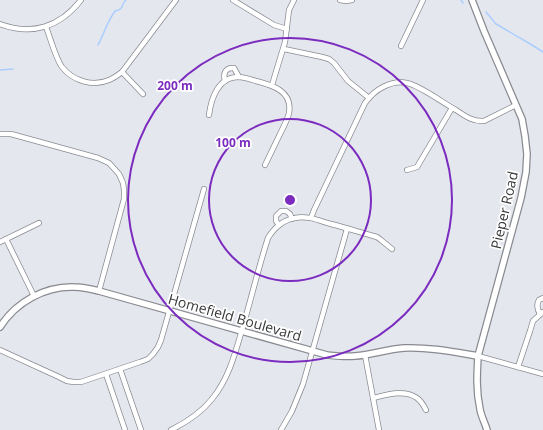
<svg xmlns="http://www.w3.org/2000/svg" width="543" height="430" font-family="'Open Sans',sans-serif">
<rect width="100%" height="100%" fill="#e5e7ee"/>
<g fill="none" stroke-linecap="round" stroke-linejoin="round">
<!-- stream -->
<g stroke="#abcefe" stroke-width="1.5">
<path d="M 461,0 L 463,3"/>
<path d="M 486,12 L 496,24 L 532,45 L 543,52"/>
<path d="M 98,45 C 104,34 107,22 115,11 C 125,9 120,5 126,0"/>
<path d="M 0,70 L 13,69"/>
</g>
<defs>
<g id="minor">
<path d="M 233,0 L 274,25 L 287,29"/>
<path d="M 340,0 L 346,1 L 352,0"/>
<path d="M 0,24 C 32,36 60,27 81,0"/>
<path d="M 46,27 C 50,37 56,59 62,67 C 73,81 93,87 109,80 C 114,78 118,75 122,72 L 176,0"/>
<path d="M 401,46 L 423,0"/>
<path d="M 284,49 L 322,57 L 329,59 L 334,63 L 348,81 L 369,98"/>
<path d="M 122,72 L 143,94"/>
<path d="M 225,81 C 223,74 225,67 234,68 L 239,77"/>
<path d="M 272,85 L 285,42 L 289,10 L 294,0"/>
<path d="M 209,115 C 211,99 218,77 238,77 C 244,77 250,79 256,81 C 272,85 293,91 289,113 C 288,118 285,124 282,130 C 276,142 271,153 265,165"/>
<path d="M 0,134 L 11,134 L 98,158 L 109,163 L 119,174 L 123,183 L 124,190 L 124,199 L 99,291"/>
<path d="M 407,170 L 417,167 L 452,108"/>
<path d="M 311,218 L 314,210 L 365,103 C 370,96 375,91 383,87 C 391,83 399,81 407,83 C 421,86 443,103 456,110 C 465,116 473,122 484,121 L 516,105"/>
<path d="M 279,225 L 276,221 L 276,216 L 281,211 L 286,211 L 290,214 L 292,219"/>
<path d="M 6,239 L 34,296"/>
<path d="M 0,242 L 39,223"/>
<path d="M 540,314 C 537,309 536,305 539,300 L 543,298"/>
<path d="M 0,350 L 59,377 L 67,381 L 74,382 L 81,382 L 140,362 L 148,359 L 153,354 L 158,347 L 161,340 L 204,189"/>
<path d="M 365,355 L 379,430"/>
<path d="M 478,356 L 543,374"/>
<path d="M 518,367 L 530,331 L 533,321 L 543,312"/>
<path d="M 120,369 L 141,430"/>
<path d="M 106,374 L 125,430"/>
<path d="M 373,398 C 386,395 404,389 417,398 C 421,401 424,406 426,410"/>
<path d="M 171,430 C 187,422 201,413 212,399 C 230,377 236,350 244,323 C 252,295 259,266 268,238 C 274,228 283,220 295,218 C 307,215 320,221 331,224 C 347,228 362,233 377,237 L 381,240 L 392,249"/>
<path d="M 281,430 L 292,411 L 303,384 L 347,229"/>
</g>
<g id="tertiary">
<path d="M 472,0 L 484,31 L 522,119 L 525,136 L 527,154 L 526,172 L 521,198 L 478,356 C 477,374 476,391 480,409 C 481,416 485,423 487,430"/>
<path d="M 0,327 C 16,302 45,286 74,287 C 83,287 91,289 99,291 L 327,355 C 337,356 346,357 355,356 C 372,355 387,349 404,348 C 429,347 454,352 478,356"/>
</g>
</defs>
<!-- minor casing -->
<use href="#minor" stroke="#898b91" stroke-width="6"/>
<!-- tertiary casing -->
<use href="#tertiary" stroke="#898b91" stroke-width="8"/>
<!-- minor -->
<use href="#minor" stroke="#fff" stroke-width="4.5"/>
<!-- tertiary -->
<use href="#tertiary" stroke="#fff" stroke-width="5.5"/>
</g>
<!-- distance rings -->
<g fill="none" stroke="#7b2cbf" stroke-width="2">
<circle cx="290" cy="200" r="81"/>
<circle cx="290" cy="200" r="162"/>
</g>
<g text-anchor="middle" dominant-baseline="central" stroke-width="3.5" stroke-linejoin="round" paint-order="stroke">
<!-- street labels -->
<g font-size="14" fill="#38393b" stroke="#fff">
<text transform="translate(504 210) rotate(-77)">Pieper Road</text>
<text transform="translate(235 317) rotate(16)">Homefield Boulevard</text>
</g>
</g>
<circle cx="290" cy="200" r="6" fill="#7b2cbf" stroke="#fff" stroke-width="2"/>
<g font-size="12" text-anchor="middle" font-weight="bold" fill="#7b2cbf" stroke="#fff" stroke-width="3.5" stroke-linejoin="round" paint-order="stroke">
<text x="175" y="90">200 m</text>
<text x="233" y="147">100 m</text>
</g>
</svg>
